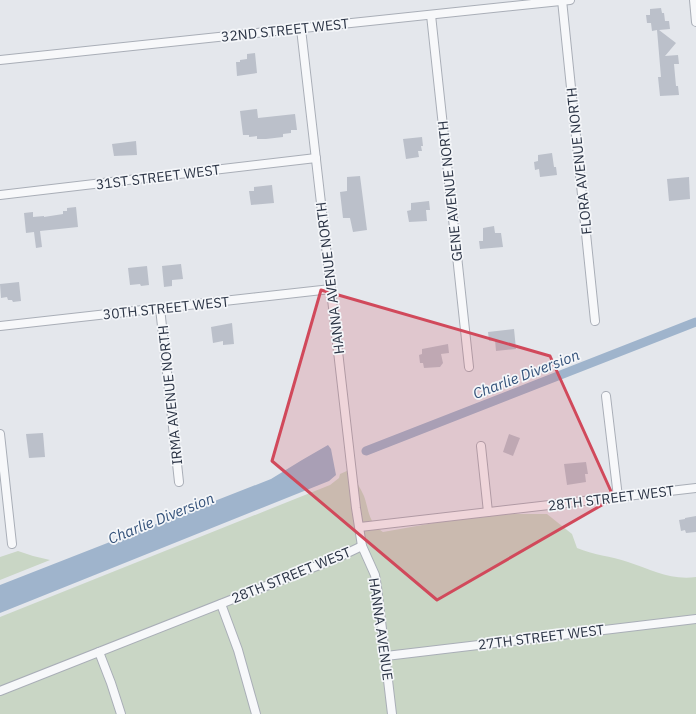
<svg xmlns="http://www.w3.org/2000/svg" width="696" height="714" font-family="'IBM Plex Sans',sans-serif">
<rect width="100%" height="100%" fill="#e4e7ec"/>
<!-- green -->
<g fill="#c9d6c5">
<path d="M 349,470 C 354,478 360,487 364,496 C 369,510 368,523 383,532 L 473,516 L 514,514 L 547,514 L 572,534 L 577,548 C 593,555 611,556 628,562 C 650,569 672,581 696,577 L 696,714 L 0,714 L 0,617 L 330,485 L 339,478 L 340,474 Z"/>
<path d="M 18,551 L 33,556 L 50,560 L 0,580 L 0,557 Z"/>
</g>
<!-- water -->
<path fill="#9fb4cc" d="M 328,445 L 331,449 L 336,475 L 329,481 L 0,613 L 0,585 L 271,479 L 302,460 Z"/>
<g fill="none" stroke-linecap="round" stroke-linejoin="round">
<!-- canal -->
<path stroke="#9fb4cc" stroke-width="9" d="M 366,451 L 696,322"/>
</g>
<!-- building -->
<g fill="#bbc0ca">
<path d="M 661,8 L 662,13 L 664,13 L 665,21 L 669,21 L 670,29 L 659,30 L 676,43 L 665,56 L 678,55 L 679,64 L 674,64 L 676,86 L 678,86 L 679,95 L 660,96 L 658,77 L 661,77 L 657,30 L 652,31 L 651,23 L 647,23 L 646,15 L 650,15 L 650,9 Z"/>
<path d="M 255,53 L 257,73 L 237,76 L 236,62 L 240,62 L 240,60 L 247,59 L 247,54 Z"/>
<path d="M 257,109 L 258,118 L 295,114 L 297,130 L 291,130 L 291,133 L 283,134 L 283,137 L 266,139 L 257,139 L 257,136 L 249,137 L 249,135 L 243,135 L 240,111 Z"/>
<path d="M 422,137 L 423,146 L 421,146 L 422,151 L 418,151 L 419,157 L 406,159 L 403,139 Z"/>
<path d="M 136,141 L 137,155 L 114,156 L 112,144 Z"/>
<path d="M 552,153 L 554,167 L 556,167 L 557,175 L 540,177 L 539,169 L 535,170 L 534,162 L 538,161 L 538,155 Z"/>
<path d="M 360,176 L 367,230 L 353,232 L 350,218 L 343,218 L 340,192 L 347,191 L 347,177 Z"/>
<path d="M 689,177 L 690,199 L 669,201 L 667,179 Z"/>
<path d="M 272,185 L 274,203 L 251,205 L 249,191 L 254,191 L 254,187 Z"/>
<path d="M 429,201 L 430,210 L 426,210 L 427,221 L 409,222 L 407,211 L 411,210 L 411,203 Z"/>
<path d="M 76,207 L 78,227 L 40,231 L 42,247 L 36,248 L 34,232 L 26,233 L 24,213 L 33,212 L 33,217 L 44,216 L 44,217 L 63,214 L 63,211 L 67,211 L 67,208 Z"/>
<path d="M 494,226 L 495,233 L 501,233 L 503,247 L 480,249 L 479,241 L 483,241 L 483,228 Z"/>
<path d="M 181,264 L 183,279 L 172,280 L 172,286 L 164,287 L 162,266 Z"/>
<path d="M 147,266 L 149,285 L 141,286 L 140,284 L 130,285 L 128,268 Z"/>
<path d="M 19,282 L 21,301 L 13,302 L 12,300 L 8,300 L 7,297 L 1,298 L 0,284 Z"/>
<path d="M 232,323 L 234,344 L 223,345 L 223,341 L 213,343 L 211,327 Z"/>
<path d="M 514,329 L 516,349 L 496,351 L 495,340 L 489,341 L 488,332 Z"/>
<path d="M 448,344 L 449,353 L 441,354 L 443,363 L 440,367 L 424,368 L 423,363 L 420,363 L 419,355 L 422,354 L 422,349 Z"/>
<path d="M 43,433 L 45,457 L 29,458 L 26,434 Z"/>
<path d="M 509,434 L 520,438 L 513,456 L 503,452 Z"/>
<path d="M 586,462 L 588,474 L 585,474 L 586,482 L 567,485 L 564,464 Z"/>
<path d="M 696,516 L 696,532 L 686,533 L 685,530 L 681,531 L 679,520 L 685,519 L 685,518 Z"/>
</g>
<g fill="none" stroke-linecap="round" stroke-linejoin="round">
<defs>
<g id="street">
<path d="M 562,0 L 595,321"/>
<path d="M 694,0 L 696,22"/>
<path d="M 431,15 L 469,367"/>
<path d="M 301,29 L 356,508 L 362,546 L 375,575 L 377,587 L 392,714"/>
<path d="M 0,60 L 570,0"/>
<path d="M 0,195 L 316,158"/>
<path d="M 160,308 L 179,482"/>
<path d="M 0,326 L 331,289"/>
<path d="M 606,396 L 618,497"/>
<path d="M 0,434 L 12,544"/>
<path d="M 481,446 L 488,512"/>
<path d="M 360,527 L 696,488"/>
<path d="M 221,604 L 238,650 L 256,714"/>
<path d="M 99,652 L 111,683 L 121,714"/>
<path d="M 386,656 L 696,619"/>
<path d="M 0,691 L 337,558 L 362,546"/>
</g>
</defs>
<!-- street casing -->
<use href="#street" stroke="#a9aeb7" stroke-width="10"/>
<!-- street -->
<use href="#street" stroke="#f7f8fa" stroke-width="8"/>
</g>
<!-- marked area -->
<path fill="#d1495b" fill-opacity="0.2" stroke="#d1495b" stroke-width="3" stroke-linejoin="round" d="M 321,290 L 550,356 L 614,498 L 437,600 L 272,461 Z"/>
<g text-anchor="middle" dominant-baseline="central" stroke-width="3.5" stroke-linejoin="round" paint-order="stroke">
<!-- street labels -->
<g font-size="14" fill="#2b3445" stroke="#f4f6f9">
<text transform="translate(285 30) rotate(-6)">32ND STREET WEST</text>
<text transform="translate(579 161) rotate(-96)">FLORA AVENUE NORTH</text>
<text transform="translate(158 177) rotate(-7)">31ST STREET WEST</text>
<text transform="translate(450 191) rotate(-96)">GENE AVENUE NORTH</text>
<text transform="translate(330 278) rotate(-97)">HANNA AVENUE NORTH</text>
<text transform="translate(166 308) rotate(-6)">30TH STREET WEST</text>
<text transform="translate(170 395) rotate(-96)">IRMA AVENUE NORTH</text>
<text transform="translate(611 498) rotate(-7)">28TH STREET WEST</text>
<text transform="translate(291 575) rotate(-22)">28TH STREET WEST</text>
<text transform="translate(381 629) rotate(82)">HANNA AVENUE</text>
<text transform="translate(541 637) rotate(-7)">27TH STREET WEST</text>
</g>
<!-- water labels -->
<g font-size="15" font-style="italic" fill="#34527a" stroke="#f4f6f9">
<text transform="translate(526 374) rotate(-21)">Charlie Diversion</text>
<text transform="translate(161 518) rotate(-22)">Charlie Diversion</text>
</g>
</g>
</svg>
